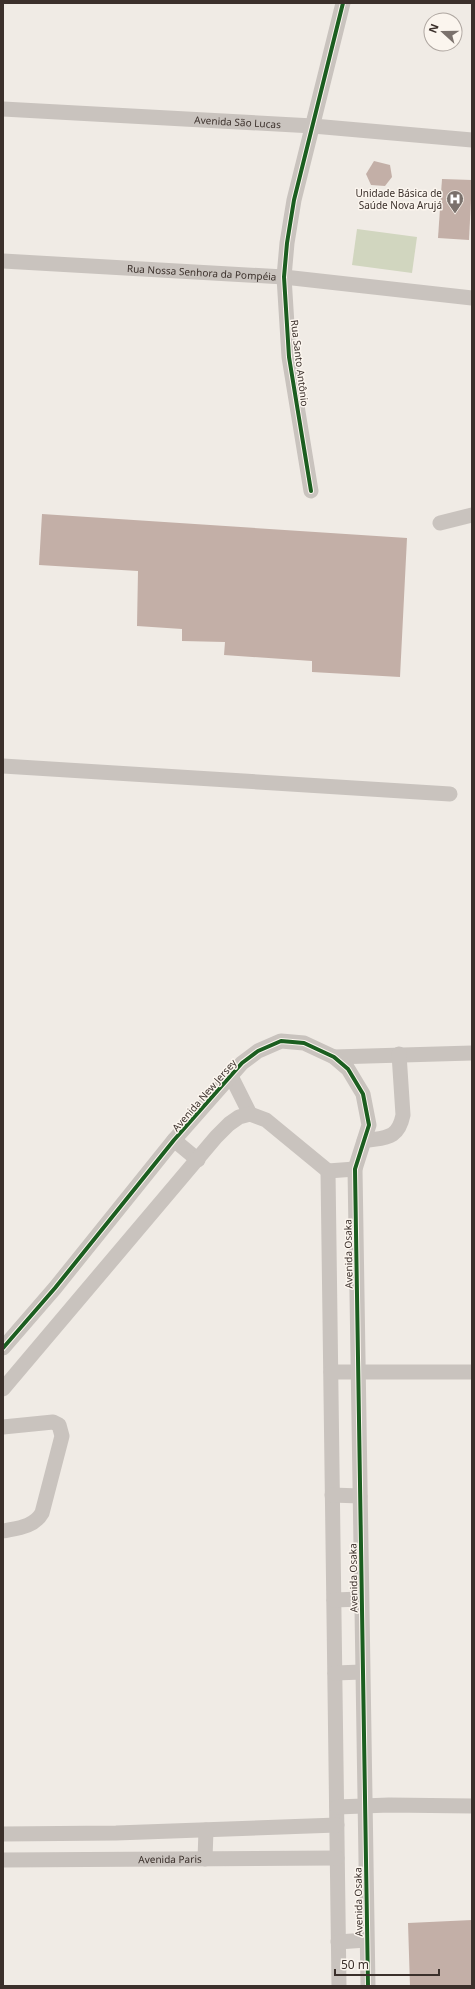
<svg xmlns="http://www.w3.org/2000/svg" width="475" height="1989" font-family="'Noto Sans',sans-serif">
<rect width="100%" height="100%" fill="#f0ebe5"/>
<!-- green -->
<path fill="#d1d6bf" d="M 357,229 L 417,237 L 412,273 L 352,265 Z"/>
<!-- building -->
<g fill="#c3afa7">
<path d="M 374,161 L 390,165 L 392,177 L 385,186 L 371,185 L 366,174 Z"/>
<path d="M 442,179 L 472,180 L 469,240 L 438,238 Z"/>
<path d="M 42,514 L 407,538 L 400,677 L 312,672 L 312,661 L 224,655 L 225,642 L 182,641 L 182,629 L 137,626 L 138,571 L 39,565 Z"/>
<path d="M 472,1920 L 472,1986 L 410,1986 L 408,1923 Z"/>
</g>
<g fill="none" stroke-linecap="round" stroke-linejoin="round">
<!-- minor -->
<g stroke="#c9c3be" stroke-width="15">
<path id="s1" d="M 3,109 L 313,126 L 472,140"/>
<path id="s2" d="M 3,261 L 284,277 L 472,298"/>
<path d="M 311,491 L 289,357 L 284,277 L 287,243 L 294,200 L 343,3"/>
<path d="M 440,523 L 472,515"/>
<path d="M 3,766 L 450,794"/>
<path d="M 334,1057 L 472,1053"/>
<path d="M 231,1076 L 250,1114"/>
<path d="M 174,1140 L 198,1160"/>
<path d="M 364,1141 C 385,1137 398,1140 403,1115 L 399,1054"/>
<path d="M 328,1171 L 339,1986"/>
<path d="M 3,1348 L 55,1288 L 174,1140 L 242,1063 L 258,1051 L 281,1041 L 304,1043 L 334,1057 L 348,1069 L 363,1094 L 369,1125 L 355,1169 L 368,1986"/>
<path d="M 331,1372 L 472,1372"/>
<path d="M 3,1389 L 216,1137 L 229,1124 L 239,1117 L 250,1114 L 266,1120 L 328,1171 L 355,1169"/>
<path d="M 3,1427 L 53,1422 L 59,1425 L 62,1436 L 42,1513 C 34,1527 18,1528 3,1531"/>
<path d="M 332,1495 L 360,1496"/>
<path d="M 334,1600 L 361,1599"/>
<path d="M 335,1673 L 362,1672"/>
<path d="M 337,1807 L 389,1805 L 472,1806"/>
<path d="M 3,1834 L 116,1833 L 337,1825"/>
<path d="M 205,1859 L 206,1830"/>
<path id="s3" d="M 3,1860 L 337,1858"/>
<path d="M 338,1942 L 366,1940"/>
</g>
<defs>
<g id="cycleway">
<path d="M 311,491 L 289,357 L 284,277 L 287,243 L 294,200 L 343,3"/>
<path d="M 3,1348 L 55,1288 L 174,1140 L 242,1063 L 258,1051 L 281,1041 L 304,1043 L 334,1057 L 348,1069 L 363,1094 L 369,1125 L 355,1169 L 368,1986"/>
</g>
</defs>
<!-- cycleway casing -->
<use href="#cycleway" stroke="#fbf5ee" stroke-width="6"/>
<!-- cycleway -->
<use href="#cycleway" stroke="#1b5e20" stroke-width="4"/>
</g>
<!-- icons -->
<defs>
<symbol id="hospital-pin" viewBox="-11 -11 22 30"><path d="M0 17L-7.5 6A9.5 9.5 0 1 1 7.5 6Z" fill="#7a716c" stroke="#fbf5ee"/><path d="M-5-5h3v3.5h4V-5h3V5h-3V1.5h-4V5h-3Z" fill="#fff"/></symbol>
</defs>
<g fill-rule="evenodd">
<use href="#hospital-pin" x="445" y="189" width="20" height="27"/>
</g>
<g text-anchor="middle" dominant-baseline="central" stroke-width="3" stroke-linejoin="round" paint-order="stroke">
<!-- street labels -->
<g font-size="10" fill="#3b302b" stroke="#fbf5ee">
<text stroke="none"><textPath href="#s1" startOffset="235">Avenida São Lucas</textPath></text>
<text stroke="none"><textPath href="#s2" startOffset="199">Rua Nossa Senhora da Pompéia</textPath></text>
<text transform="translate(300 363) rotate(83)">Rua Santo Antônio</text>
<text transform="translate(204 1095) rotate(-49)">Avenida New Jersey</text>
<text transform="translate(348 1254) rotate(-91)">Avenida Osaka</text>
<text transform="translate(353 1578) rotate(-91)">Avenida Osaka</text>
<text stroke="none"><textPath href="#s3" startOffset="167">Avenida Paris</textPath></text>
<text transform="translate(358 1902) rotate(-91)">Avenida Osaka</text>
</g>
<!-- poi labels -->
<g font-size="10" fill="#3b302b" stroke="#fbf5ee" text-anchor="end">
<text x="442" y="193">Unidade Básica de<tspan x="442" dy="12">Saúde Nova Arujá</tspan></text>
</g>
</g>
<!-- border -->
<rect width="475" height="1989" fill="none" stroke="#3b302b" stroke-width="8"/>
<!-- north arrow -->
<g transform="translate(443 32) rotate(291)"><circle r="19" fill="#fbf5ee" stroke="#aea6a0"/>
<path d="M0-3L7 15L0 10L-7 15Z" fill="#7a716c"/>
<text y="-6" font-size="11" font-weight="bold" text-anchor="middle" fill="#3b302b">N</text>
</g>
<!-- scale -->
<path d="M335 1969v6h104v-6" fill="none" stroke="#3b302b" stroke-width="2"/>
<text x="341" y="1969" font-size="12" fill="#3b302b" stroke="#fbf5ee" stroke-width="3" paint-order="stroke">50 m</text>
</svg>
